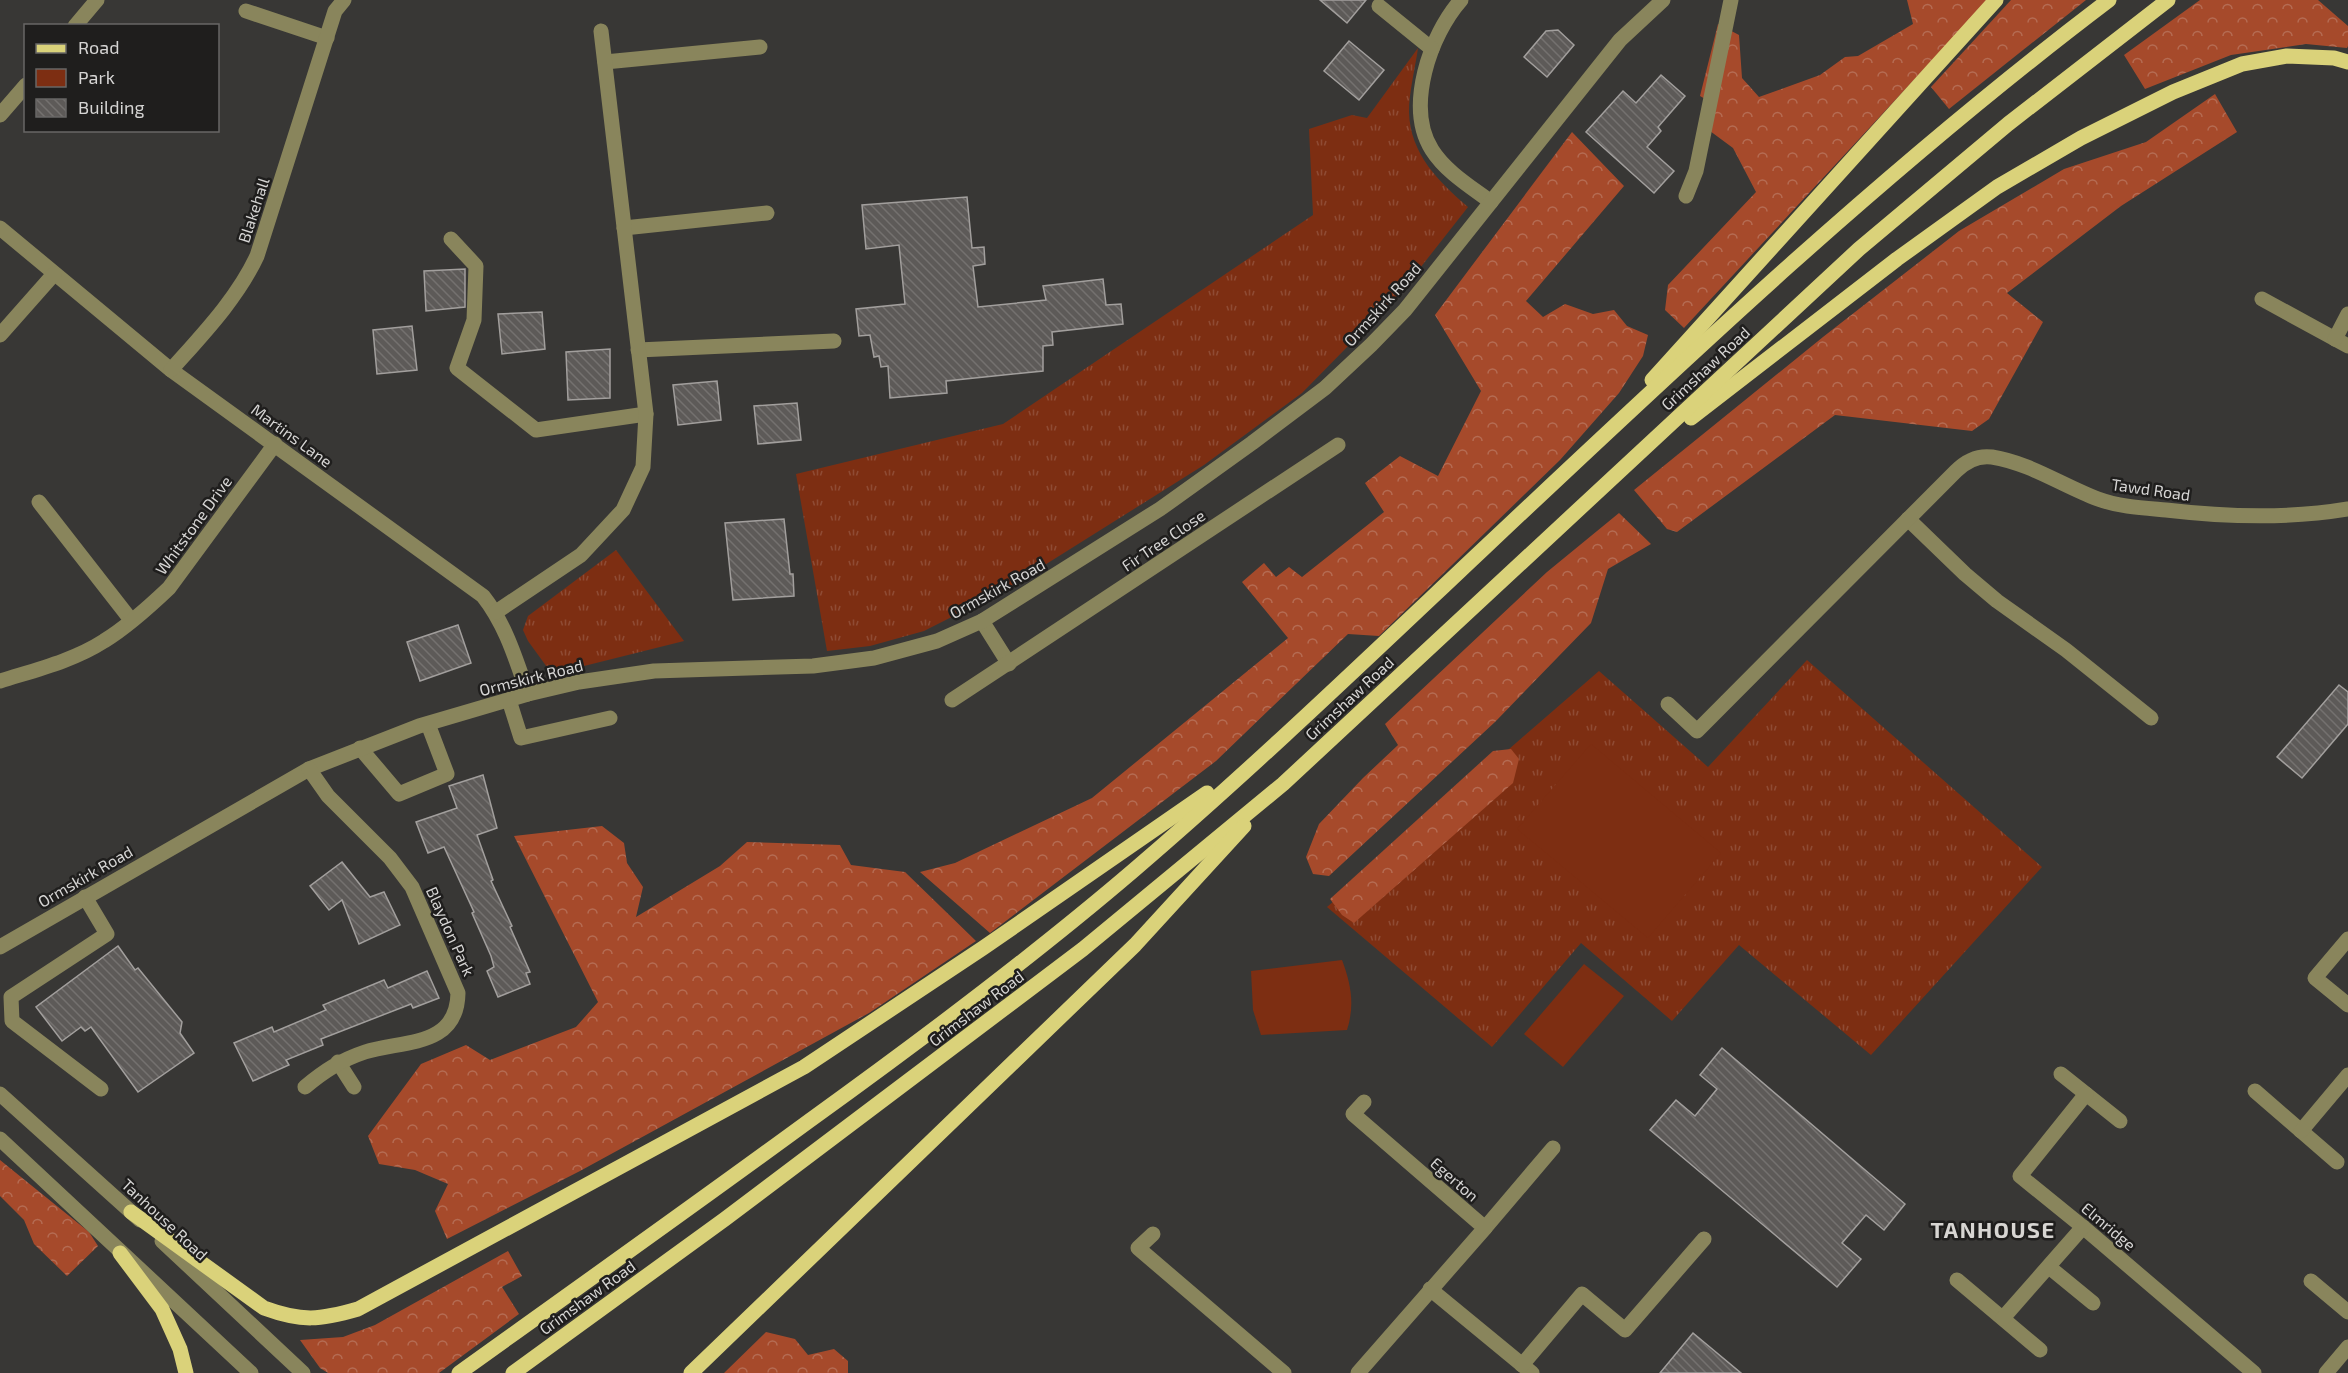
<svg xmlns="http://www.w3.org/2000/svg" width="2348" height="1373" font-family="'Exo 2',sans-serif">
<defs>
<pattern id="grass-tufts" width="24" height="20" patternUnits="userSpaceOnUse" patternTransform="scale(1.5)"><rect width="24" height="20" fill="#7d2e12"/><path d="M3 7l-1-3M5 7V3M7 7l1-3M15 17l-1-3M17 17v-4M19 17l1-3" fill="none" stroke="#8f4b34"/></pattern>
<pattern id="forest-crowns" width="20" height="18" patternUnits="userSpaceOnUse" patternTransform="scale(1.5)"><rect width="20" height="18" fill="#a64a2b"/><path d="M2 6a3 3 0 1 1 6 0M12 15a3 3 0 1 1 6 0" fill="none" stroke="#b56c53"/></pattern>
<pattern id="building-back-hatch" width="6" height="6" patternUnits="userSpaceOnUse" patternTransform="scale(1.5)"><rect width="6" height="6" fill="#5d5a58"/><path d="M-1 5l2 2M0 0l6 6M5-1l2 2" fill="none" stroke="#74716f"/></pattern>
</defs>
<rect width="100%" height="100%" fill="#383735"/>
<!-- grass -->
<g fill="url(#grass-tufts)">
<path d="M 1418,48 C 1415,69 1409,92 1409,112 C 1410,154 1439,182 1468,207 L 1402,291 L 1302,393 L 1204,465 L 1005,590 L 924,631 L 870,646 L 827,651 L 796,474 L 1003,424 L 1313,215 L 1309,129 L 1352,115 L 1367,118 Z"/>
<path d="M 616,550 L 684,641 L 552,674 L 528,641 L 523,630 L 528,616 Z"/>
<path d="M 1807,660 L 2042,867 L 1871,1055 L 1739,945 L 1672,1021 L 1581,943 L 1492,1047 L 1327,907 L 1599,671 L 1708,767 Z"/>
</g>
<!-- forest -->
<g fill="url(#forest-crowns)">
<path d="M 1907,0 L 1988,0 L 1684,328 L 1665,310 L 1668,285 L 1756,192 L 1733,148 L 1710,131 L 1714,104 L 1700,96 L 1718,24 L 1739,35 L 1742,78 L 1759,97 L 1820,75 L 1845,57 L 1858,56 L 1913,24 Z"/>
<path d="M 2011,0 L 2086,0 L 1949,109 L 1931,87 Z"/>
<path d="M 2200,0 L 2318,0 L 2348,26 L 2348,46 L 2347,48 L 2306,44 L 2231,55 L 2145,89 L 2124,55 Z"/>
<path d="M 2215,94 L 2237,132 L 2121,206 L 2007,293 L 2043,322 L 1989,419 L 1972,431 L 1835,415 L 1677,532 L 1667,529 L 1634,490 L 1823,337 L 1959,231 L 2064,169 L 2146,142 Z"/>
<path d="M 1572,132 L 1624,186 L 1526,301 L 1543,317 L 1565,304 L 1593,314 L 1614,310 L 1627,326 L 1648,335 L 1643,356 L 1619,393 L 1560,460 L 1379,636 L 1348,634 L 1216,761 L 990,933 L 920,872 L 955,863 L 1092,798 L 1288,638 L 1242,582 L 1264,563 L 1276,577 L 1289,567 L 1302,577 L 1384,512 L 1365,483 L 1400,456 L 1438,476 L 1481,391 L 1435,315 Z"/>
<path d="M 1619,513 L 1651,544 L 1608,569 L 1591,623 L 1495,722 L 1329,876 L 1313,874 L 1306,857 L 1319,824 L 1363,778 L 1398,745 L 1385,724 L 1547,572 Z"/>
<path d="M 1511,749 L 1519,759 L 1513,783 L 1354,923 L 1342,915 L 1330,899 L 1493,751 Z"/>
<path d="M 602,826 L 624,843 L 627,863 L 643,887 L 636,917 L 720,866 L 747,842 L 840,845 L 851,865 L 905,872 L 976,941 L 869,1013 L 580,1171 L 447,1239 L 435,1211 L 448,1184 L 415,1170 L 379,1164 L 368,1136 L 421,1064 L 466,1045 L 490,1060 L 576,1027 L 598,1002 L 514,836 Z"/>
<path d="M 0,1160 L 89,1232 L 98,1246 L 67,1276 L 34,1244 L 24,1220 L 0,1196 Z"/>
<path d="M 508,1251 L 522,1276 L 502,1287 L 519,1314 L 439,1373 L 328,1373 L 320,1368 L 300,1340 L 343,1337 L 375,1325 Z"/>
<path d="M 766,1332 L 795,1339 L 808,1355 L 834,1349 L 848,1361 L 848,1373 L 724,1373 Z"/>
</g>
<!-- park -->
<g fill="#7d2e12">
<path d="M 1591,744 L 1721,853 L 1648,938 L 1517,829 Z"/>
<path d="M 1342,960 C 1351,984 1355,1005 1347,1030 L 1261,1035 L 1253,1010 L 1251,971 Z"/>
<path d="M 1584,964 L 1624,996 L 1563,1067 L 1524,1034 Z"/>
</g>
<!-- building -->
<g fill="url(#building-back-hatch)" stroke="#a29f9d" stroke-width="1.5">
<path d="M 1320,0 L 1366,0 L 1347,23 Z"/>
<path d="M 1558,30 L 1574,45 L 1547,77 L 1524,57 L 1546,31 Z"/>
<path d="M 1349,41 L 1384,70 L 1359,100 L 1324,71 Z"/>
<path d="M 1661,75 L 1685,96 L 1658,127 L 1661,131 L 1647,147 L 1674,171 L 1654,193 L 1586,132 L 1623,91 L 1636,103 Z"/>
<path d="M 967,197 L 972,248 L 984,247 L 985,264 L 973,266 L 978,307 L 1046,300 L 1043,286 L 1103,279 L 1106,305 L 1121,304 L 1123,324 L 1052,332 L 1053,345 L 1043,346 L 1043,371 L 946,381 L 947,393 L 890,398 L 888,366 L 881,367 L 879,356 L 874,357 L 870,335 L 859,336 L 856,309 L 905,304 L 899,245 L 866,249 L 862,205 Z"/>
<path d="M 465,269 L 465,307 L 426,311 L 424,271 Z"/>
<path d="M 542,312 L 545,349 L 502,354 L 498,314 Z"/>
<path d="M 412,326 L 417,370 L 377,374 L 373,330 Z"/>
<path d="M 610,349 L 610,398 L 568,400 L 566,352 Z"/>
<path d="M 717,381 L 721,420 L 678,425 L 673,385 Z"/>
<path d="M 797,403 L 801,440 L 758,444 L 754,406 Z"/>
<path d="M 784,519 L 790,574 L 793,574 L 794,596 L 733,600 L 725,523 Z"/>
<path d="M 458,625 L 471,663 L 420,681 L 407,642 Z"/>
<path d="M 2339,685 L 2348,692 L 2348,724 L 2302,778 L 2277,757 Z"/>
<path d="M 483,775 L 497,828 L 477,835 L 493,880 L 491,881 L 512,926 L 510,927 L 530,972 L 526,973 L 530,984 L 498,997 L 487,971 L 494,967 L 491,956 L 472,913 L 474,912 L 444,847 L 428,853 L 416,822 L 457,808 L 449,786 Z"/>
<path d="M 342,862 L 370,897 L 384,892 L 400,925 L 359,944 L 342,900 L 329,910 L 310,886 Z"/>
<path d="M 118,946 L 135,970 L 138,968 L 182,1022 L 180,1033 L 194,1053 L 138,1092 L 91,1027 L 85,1031 L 81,1027 L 62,1041 L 36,1007 Z"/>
<path d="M 427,971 L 439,998 L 413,1008 L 411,1004 L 321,1039 L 323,1045 L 286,1060 L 289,1065 L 253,1081 L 234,1043 L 272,1027 L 274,1032 L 326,1010 L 323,1005 L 384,980 L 388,988 Z"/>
<path d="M 1722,1048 L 1905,1204 L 1884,1230 L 1866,1215 L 1842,1243 L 1861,1259 L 1837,1287 L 1650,1130 L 1676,1100 L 1695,1116 L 1717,1089 L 1700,1075 Z"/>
<path d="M 1693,1333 L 1741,1373 L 1660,1373 Z"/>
</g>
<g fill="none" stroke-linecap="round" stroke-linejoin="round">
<!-- minor -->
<g stroke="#89855c" stroke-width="15">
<path d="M 1461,0 C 1430,35 1405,107 1432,150 C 1446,172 1471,187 1491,202"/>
<path d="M 1379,6 L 1432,49"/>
<path d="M 246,11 L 327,38"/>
<path d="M 75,26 L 97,0"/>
<path d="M 605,62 L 760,47"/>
<path d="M 0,115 L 26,85"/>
<path d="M 1686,196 L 1696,171 L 1731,0"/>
<path d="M 0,228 L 171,370 L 483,596 C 506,625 516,660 528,694"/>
<path d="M 624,228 L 767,213"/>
<path d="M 451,239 L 476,266 L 474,320 L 457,368 L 536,430 L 646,414"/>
<path d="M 2262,299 L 2348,346"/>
<path d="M 0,335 L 54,274"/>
<path d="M 2335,339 L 2348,314"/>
<path d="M 638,350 L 834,341"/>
<path d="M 171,370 C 202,335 237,299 257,256 L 335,11 L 344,0"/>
<path d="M 39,502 L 131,620"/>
<path d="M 1908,519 L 1965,574 L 1997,601 L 2066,650 L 2151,718"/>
<path d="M 496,612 L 581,555 L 623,510 L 643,467 L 646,414 L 601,31"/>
<path d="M 982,621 L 1009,664"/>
<path d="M 0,681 C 35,670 73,661 104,641 C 127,627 149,607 169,588 L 275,444"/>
<path d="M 509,700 L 521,738 L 610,718"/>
<path d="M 952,700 L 1338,445"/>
<path d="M 1668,704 L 1697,731 L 1956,471 C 1966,461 1977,455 1992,457 C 2030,463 2063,486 2098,499 C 2120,507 2143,508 2166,510 C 2226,517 2289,519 2348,509"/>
<path d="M 360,748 L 399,794 L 447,774 L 428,724"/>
<path d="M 85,897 L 107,934 L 11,997 L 12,1021 L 101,1089"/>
<path d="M 2348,939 L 2315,978 L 2348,1005"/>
<path d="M 0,947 L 309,769 L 419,726 L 528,694 L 579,682 L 654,671 L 813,666 L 874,658 L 937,641 L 982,621 L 1160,509 L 1252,443 L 1325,388 L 1371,345 L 1405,310 L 1620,40 L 1663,0"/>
<path d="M 338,1062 L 354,1087"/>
<path d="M 2061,1074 L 2120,1121"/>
<path d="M 305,1087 C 324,1071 341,1060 365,1052 C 403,1040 457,1048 458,993 L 412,887 L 390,858 L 328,796 L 309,769"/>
<path d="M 2255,1091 L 2337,1162"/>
<path d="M 0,1094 L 140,1220"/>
<path d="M 2086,1094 L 2020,1176 L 2083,1227 L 2254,1373"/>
<path d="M 2301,1131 L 2348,1075"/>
<path d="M 0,1139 L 251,1373"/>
<path d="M 1485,1228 L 1553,1148"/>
<path d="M 1153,1234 L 1138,1248 L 1284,1373"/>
<path d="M 162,1241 L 303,1373"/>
<path d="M 2049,1267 L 2093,1303"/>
<path d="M 1957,1280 L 2040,1350"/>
<path d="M 2311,1281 L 2348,1312"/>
<path d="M 1430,1289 L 1532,1373"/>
<path d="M 2003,1318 L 2083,1227"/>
<path d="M 1522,1365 L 1582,1294 L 1625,1330 L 1704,1239"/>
<path d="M 1358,1373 L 1485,1228 L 1353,1114 L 1364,1102"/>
<path d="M 2326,1373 L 2348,1347"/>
</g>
<!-- major -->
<g stroke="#dad27a" stroke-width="15">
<path d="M 1652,380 L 1996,0"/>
<path d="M 1691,418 L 1897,259 L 1997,187 L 2081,138 L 2173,92 L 2242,64 L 2287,56 L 2334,58 L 2348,62"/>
<path d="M 131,1212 L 264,1308 C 302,1322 320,1320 358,1309 L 804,1067 L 983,948 L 1207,793"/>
<path d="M 120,1253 L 162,1309 L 180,1349 L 186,1373"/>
<path d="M 459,1373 C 576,1289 693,1206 809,1121 C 920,1041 1030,959 1134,870 C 1246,774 1353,672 1460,571 C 1670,373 1879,174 2109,0"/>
<path d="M 513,1373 L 725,1219 L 1083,949 L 1283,784 L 1859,249 L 2008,124 L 2168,0"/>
<path d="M 691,1373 L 1135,945 L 1244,826"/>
</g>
</g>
<g text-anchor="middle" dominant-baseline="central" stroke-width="5" stroke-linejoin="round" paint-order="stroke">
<!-- street labels -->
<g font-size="16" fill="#d6d5d4" stroke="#1f1e1d">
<text transform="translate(253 210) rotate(-72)">Blakehall</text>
<text transform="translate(1382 304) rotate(-48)">Ormskirk Road</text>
<text transform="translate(1705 368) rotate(-43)">Grimshaw Road</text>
<text transform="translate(292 435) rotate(36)">Martins Lane</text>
<text transform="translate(2151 489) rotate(8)">Tawd Road</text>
<text transform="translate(193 525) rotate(-54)">Whitstone Drive</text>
<text transform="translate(1163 540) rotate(-34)">Fir Tree Close</text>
<text transform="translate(997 588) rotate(-29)">Ormskirk Road</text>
<text transform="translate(531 677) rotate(-14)">Ormskirk Road</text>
<text transform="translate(1349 698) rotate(-43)">Grimshaw Road</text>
<text transform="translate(85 876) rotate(-30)">Ormskirk Road</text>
<text transform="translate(451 931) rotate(66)">Blaydon Park</text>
<text transform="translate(976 1008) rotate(-37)">Grimshaw Road</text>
<text transform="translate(1455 1179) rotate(41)">Egerton</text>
<text transform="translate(165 1219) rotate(43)">Tanhouse Road</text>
<text transform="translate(2109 1226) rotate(40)">Elmridge</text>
<text transform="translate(587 1297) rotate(-36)">Grimshaw Road</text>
</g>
<!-- district labels -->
<g font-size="22" font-weight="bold" letter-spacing="1.5" fill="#d7d5d2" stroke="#1f1e1d">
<text x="1993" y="1229">TANHOUSE</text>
</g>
</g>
<!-- legend -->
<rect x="24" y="24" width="195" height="108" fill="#1f1e1d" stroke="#686766" stroke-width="1.5"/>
<rect x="36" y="44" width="30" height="9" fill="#dad27a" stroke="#686766" stroke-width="1.5"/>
<text x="78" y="54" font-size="18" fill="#d6d5d4">Road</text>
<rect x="36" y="69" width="30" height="18" fill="#7d2e12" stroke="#686766" stroke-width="1.5"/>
<text x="78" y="84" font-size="18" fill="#d6d5d4">Park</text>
<rect x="36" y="99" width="30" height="18" fill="url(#building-back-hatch)" stroke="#686766" stroke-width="1.5"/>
<text x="78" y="114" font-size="18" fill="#d6d5d4">Building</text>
</svg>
